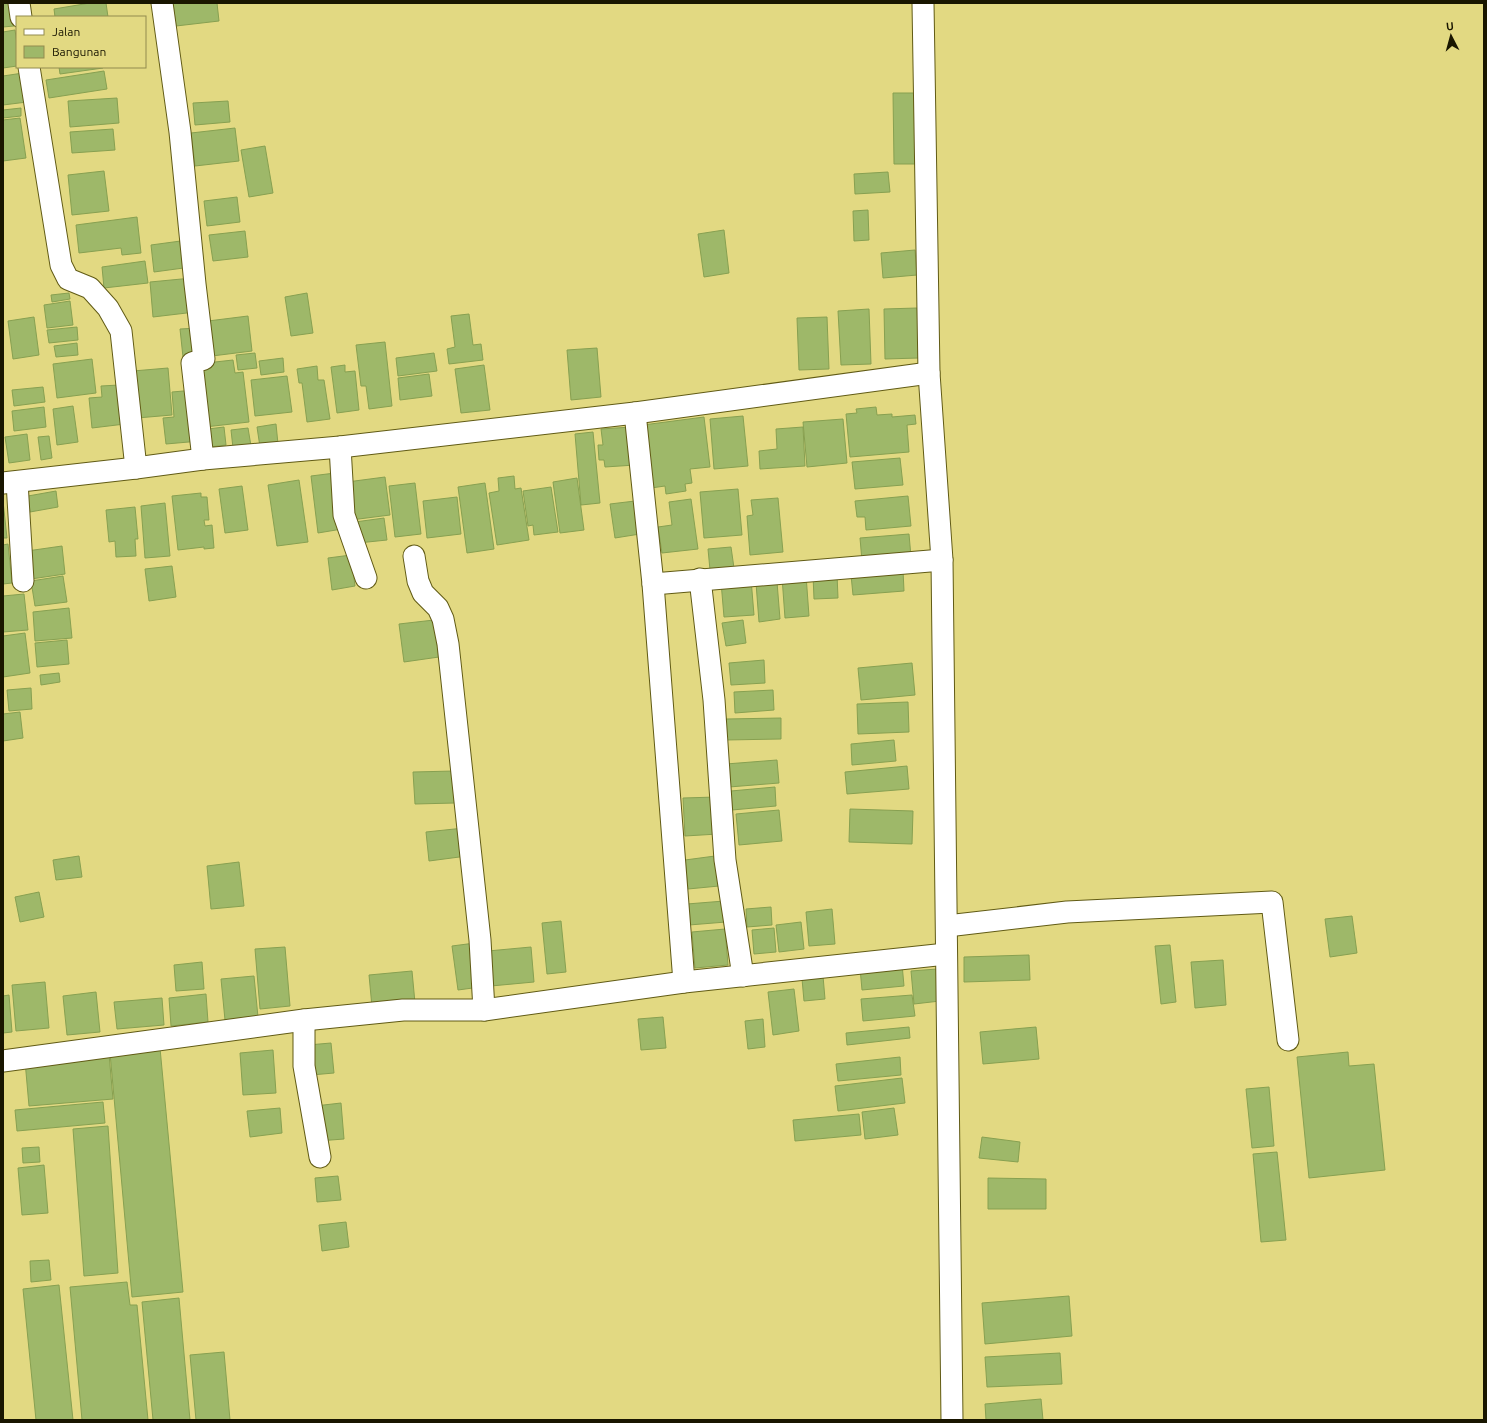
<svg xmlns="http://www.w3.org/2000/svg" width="1487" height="1423" font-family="Ubuntu,sans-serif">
<rect width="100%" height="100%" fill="#e2d982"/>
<!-- building -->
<g fill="#9eb869" stroke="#87a051">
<path d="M 3,3 L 11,3 L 14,26 L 3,27 Z"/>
<path d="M 90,3 L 106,3 L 108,17 L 55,17 L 54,9 Z"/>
<path d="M 173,3 L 217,3 L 219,21 L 176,26 Z"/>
<path d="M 15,30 L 17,44 L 17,66 L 3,68 L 3,32 Z"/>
<path d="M 59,67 L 103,67 L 103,68 L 60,74 Z"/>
<path d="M 104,71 L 107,89 L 49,98 L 46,80 Z"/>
<path d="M 23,73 L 27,102 L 3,105 L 3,76 Z"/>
<path d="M 893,93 L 916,93 L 918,164 L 894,164 Z"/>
<path d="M 117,98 L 119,123 L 70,127 L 68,101 Z"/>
<path d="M 228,101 L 230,122 L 195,125 L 193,103 Z"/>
<path d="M 21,108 L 21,116 L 3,118 L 3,110 Z"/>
<path d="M 20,118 L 26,158 L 3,161 L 3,120 Z"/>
<path d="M 235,128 L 239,161 L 195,166 L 191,133 Z"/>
<path d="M 113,129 L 115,150 L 72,153 L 70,132 Z"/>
<path d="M 265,146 L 273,193 L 249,197 L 241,150 Z"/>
<path d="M 104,171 L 109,211 L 72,215 L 68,175 Z"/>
<path d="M 888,172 L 890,192 L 855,194 L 854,174 Z"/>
<path d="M 237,197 L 240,222 L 207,226 L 204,201 Z"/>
<path d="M 868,210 L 869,240 L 854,241 L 853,211 Z"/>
<path d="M 137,217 L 141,253 L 122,255 L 121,248 L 79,253 L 76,225 Z"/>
<path d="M 724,230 L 729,273 L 704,277 L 698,234 Z"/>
<path d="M 245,231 L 248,257 L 213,261 L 209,235 Z"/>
<path d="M 188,240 L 191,267 L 154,272 L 151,245 Z"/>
<path d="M 915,250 L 917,275 L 883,278 L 881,253 Z"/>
<path d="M 145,261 L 148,283 L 104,288 L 102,267 Z"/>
<path d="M 192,278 L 195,312 L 153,317 L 150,282 Z"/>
<path d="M 69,293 L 70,299 L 52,302 L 51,295 Z"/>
<path d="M 307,293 L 313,333 L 291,336 L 285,297 Z"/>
<path d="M 70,301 L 73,325 L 47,328 L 44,305 Z"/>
<path d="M 917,308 L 919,358 L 885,359 L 884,309 Z"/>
<path d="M 869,309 L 871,364 L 841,365 L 838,311 Z"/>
<path d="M 469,314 L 473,345 L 481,344 L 483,360 L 449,364 L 447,349 L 455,347 L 451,316 Z"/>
<path d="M 248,316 L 252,351 L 212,356 L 208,321 Z"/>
<path d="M 34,317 L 39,355 L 13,359 L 8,321 Z"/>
<path d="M 827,317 L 829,369 L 799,370 L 797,318 Z"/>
<path d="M 77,327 L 78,340 L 49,343 L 47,330 Z"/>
<path d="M 198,328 L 201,355 L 183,357 L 180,329 Z"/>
<path d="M 385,342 L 392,406 L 369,409 L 366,386 L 361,386 L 356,345 Z"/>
<path d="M 77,343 L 78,355 L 56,357 L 54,346 Z"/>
<path d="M 597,348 L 601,397 L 571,400 L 567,350 Z"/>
<path d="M 255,353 L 257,368 L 238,370 L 236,355 Z"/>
<path d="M 434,353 L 437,371 L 398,376 L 396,358 Z"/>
<path d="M 283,358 L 284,372 L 261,375 L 259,361 Z"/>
<path d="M 92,359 L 96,393 L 57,398 L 53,364 Z"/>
<path d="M 233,360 L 235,373 L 243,372 L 249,422 L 205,427 L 197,364 Z"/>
<path d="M 345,365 L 345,372 L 355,371 L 359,410 L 337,413 L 331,367 Z"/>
<path d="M 484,365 L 490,410 L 461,413 L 455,369 Z"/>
<path d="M 317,366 L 318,380 L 324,380 L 330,419 L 307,422 L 302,383 L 299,383 L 297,369 Z"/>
<path d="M 168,368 L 172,415 L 137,418 L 133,371 Z"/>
<path d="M 429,374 L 432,396 L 400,400 L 398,378 Z"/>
<path d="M 287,376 L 292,412 L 255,416 L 251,380 Z"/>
<path d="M 119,385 L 125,424 L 92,428 L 89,398 L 102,397 L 101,386 Z"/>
<path d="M 43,387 L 45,402 L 14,406 L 12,390 Z"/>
<path d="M 195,390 L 200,441 L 166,444 L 163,418 L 174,417 L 172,392 Z"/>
<path d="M 73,406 L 78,442 L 57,445 L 53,409 Z"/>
<path d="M 44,407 L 46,427 L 14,431 L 12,411 Z"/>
<path d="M 876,407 L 877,415 L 892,414 L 892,417 L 915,415 L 916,424 L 907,425 L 909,452 L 850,457 L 846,414 L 857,413 L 856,409 Z"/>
<path d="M 743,416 L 748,466 L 714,469 L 710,419 Z"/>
<path d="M 704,417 L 710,467 L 690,469 L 692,483 L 685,484 L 686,491 L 666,494 L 665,486 L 651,488 L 643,425 Z"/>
<path d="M 843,419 L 847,463 L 807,467 L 803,422 Z"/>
<path d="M 276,424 L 278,444 L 260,447 L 257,427 Z"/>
<path d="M 224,427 L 226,445 L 210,447 L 208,429 Z"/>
<path d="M 631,427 L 635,465 L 605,467 L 604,460 L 599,460 L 598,445 L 603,445 L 601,429 Z"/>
<path d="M 803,427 L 805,466 L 760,469 L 759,451 L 777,449 L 776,429 Z"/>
<path d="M 248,428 L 251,446 L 233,448 L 231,430 Z"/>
<path d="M 593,432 L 600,503 L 581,505 L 575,434 Z"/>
<path d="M 27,434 L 30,460 L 9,463 L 5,437 Z"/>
<path d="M 49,436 L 52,458 L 41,460 L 38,437 Z"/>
<path d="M 900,458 L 903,485 L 855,489 L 852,462 Z"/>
<path d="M 335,473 L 342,529 L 318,533 L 311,476 Z"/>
<path d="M 514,476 L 515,489 L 521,488 L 529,540 L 497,545 L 489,493 L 499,491 L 498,478 Z"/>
<path d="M 385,477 L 390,515 L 351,520 L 347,482 Z"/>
<path d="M 577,478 L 584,530 L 560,533 L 553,482 Z"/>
<path d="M 299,480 L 308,542 L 277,546 L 268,485 Z"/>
<path d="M 415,483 L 421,534 L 395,537 L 389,486 Z"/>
<path d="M 485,483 L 494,549 L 467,553 L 458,487 Z"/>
<path d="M 242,486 L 248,530 L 225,533 L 219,489 Z"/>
<path d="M 551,487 L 558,532 L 534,535 L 533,525 L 528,526 L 523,491 Z"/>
<path d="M 738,489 L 742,535 L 704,538 L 700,492 Z"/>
<path d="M 56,491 L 58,507 L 30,512 L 28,496 Z"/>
<path d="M 201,493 L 201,497 L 207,497 L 209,520 L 204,520 L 205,526 L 212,525 L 214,548 L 204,549 L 204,547 L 178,550 L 172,496 Z"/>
<path d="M 908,496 L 911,526 L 866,530 L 865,517 L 857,517 L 855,501 Z"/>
<path d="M 457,497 L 461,534 L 427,538 L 423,501 Z"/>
<path d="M 778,498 L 783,552 L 750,555 L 747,516 L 753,515 L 751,500 Z"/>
<path d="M 691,499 L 698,549 L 662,553 L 658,527 L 672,525 L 669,502 Z"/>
<path d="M 3,501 L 7,538 L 3,538 Z"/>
<path d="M 635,501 L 640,534 L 615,538 L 610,504 Z"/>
<path d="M 165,503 L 170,556 L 145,558 L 141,506 Z"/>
<path d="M 135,507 L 138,539 L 135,539 L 136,556 L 116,557 L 115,541 L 109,542 L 106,510 Z"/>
<path d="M 384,518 L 387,540 L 358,543 L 355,522 Z"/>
<path d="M 909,534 L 911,557 L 862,561 L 860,538 Z"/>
<path d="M 8,544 L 12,583 L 3,584 L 3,545 Z"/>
<path d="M 62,546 L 65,574 L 31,579 L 27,551 Z"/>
<path d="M 731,547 L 734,568 L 710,570 L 708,549 Z"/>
<path d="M 351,555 L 355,586 L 332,590 L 328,558 Z"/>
<path d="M 172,566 L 176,597 L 149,601 L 145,569 Z"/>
<path d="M 903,570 L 904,591 L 853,595 L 851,575 Z"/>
<path d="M 837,574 L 838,598 L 814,599 L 813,575 Z"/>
<path d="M 806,575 L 809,616 L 785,618 L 782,577 Z"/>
<path d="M 63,576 L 67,602 L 35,606 L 31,581 Z"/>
<path d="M 751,579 L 754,615 L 724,617 L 721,582 Z"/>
<path d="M 777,582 L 780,619 L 759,622 L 756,583 Z"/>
<path d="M 24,594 L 28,630 L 3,632 L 3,596 Z"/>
<path d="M 69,608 L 72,638 L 35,641 L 33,612 Z"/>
<path d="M 434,620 L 439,657 L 404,662 L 399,624 Z"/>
<path d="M 743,620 L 746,643 L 726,646 L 722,623 Z"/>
<path d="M 25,633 L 30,673 L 3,677 L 3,636 Z"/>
<path d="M 67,640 L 69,664 L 37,667 L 35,643 Z"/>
<path d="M 764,660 L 765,683 L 731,685 L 729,663 Z"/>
<path d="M 912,663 L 915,695 L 861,700 L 858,668 Z"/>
<path d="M 59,673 L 60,682 L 41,685 L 40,675 Z"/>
<path d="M 31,688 L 32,709 L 9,711 L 7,690 Z"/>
<path d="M 773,690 L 774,710 L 735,713 L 734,692 Z"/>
<path d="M 908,702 L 909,732 L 858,734 L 857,704 Z"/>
<path d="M 20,712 L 23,738 L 3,741 L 3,714 Z"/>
<path d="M 781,718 L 781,739 L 726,740 L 726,719 Z"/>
<path d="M 894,740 L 896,761 L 852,765 L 851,744 Z"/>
<path d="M 777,760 L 779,783 L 729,787 L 726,764 Z"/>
<path d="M 907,766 L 909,789 L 847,794 L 845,772 Z"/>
<path d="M 454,771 L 455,803 L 415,804 L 413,772 Z"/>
<path d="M 775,787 L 776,806 L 732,810 L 731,791 Z"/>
<path d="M 716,797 L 718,834 L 685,836 L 683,798 Z"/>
<path d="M 850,809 L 913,811 L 912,844 L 849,842 Z"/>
<path d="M 779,810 L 782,841 L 739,845 L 736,814 Z"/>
<path d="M 464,828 L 467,856 L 429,861 L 426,832 Z"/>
<path d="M 79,856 L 82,877 L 56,880 L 53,860 Z"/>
<path d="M 715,856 L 719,886 L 688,889 L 685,860 Z"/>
<path d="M 239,862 L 244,906 L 211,909 L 207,866 Z"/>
<path d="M 39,892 L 44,917 L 20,922 L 15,897 Z"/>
<path d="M 724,901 L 726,922 L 689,925 L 687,904 Z"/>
<path d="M 771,907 L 772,925 L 747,927 L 746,909 Z"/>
<path d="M 832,909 L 835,944 L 809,946 L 806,912 Z"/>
<path d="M 1352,916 L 1357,953 L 1330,957 L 1325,919 Z"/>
<path d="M 561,921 L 566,972 L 547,974 L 542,923 Z"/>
<path d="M 801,922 L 804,949 L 779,952 L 776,925 Z"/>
<path d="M 774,928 L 776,952 L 754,954 L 752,930 Z"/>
<path d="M 725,929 L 728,965 L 695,968 L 692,932 Z"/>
<path d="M 475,943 L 480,987 L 458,990 L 452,946 Z"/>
<path d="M 1170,945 L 1176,1002 L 1161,1004 L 1155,946 Z"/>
<path d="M 285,947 L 290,1006 L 260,1009 L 255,949 Z"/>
<path d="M 531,947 L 534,982 L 491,986 L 488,951 Z"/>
<path d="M 1029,955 L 1030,980 L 964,982 L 964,957 Z"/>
<path d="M 1223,960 L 1226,1005 L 1195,1008 L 1191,962 Z"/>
<path d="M 202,962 L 204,989 L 176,991 L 174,965 Z"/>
<path d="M 902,964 L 904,986 L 862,990 L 860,968 Z"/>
<path d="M 937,969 L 940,1001 L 914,1004 L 911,971 Z"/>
<path d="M 412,971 L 415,1003 L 372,1007 L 369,975 Z"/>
<path d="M 254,976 L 258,1017 L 225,1020 L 221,979 Z"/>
<path d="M 823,976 L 825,999 L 804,1001 L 802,979 Z"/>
<path d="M 45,982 L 49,1028 L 16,1031 L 12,985 Z"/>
<path d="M 794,989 L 799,1031 L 773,1035 L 768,992 Z"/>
<path d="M 96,992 L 100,1032 L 67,1035 L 63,996 Z"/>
<path d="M 206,994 L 208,1022 L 171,1026 L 169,998 Z"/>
<path d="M 9,995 L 12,1032 L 3,1033 L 3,996 Z"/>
<path d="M 912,995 L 915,1016 L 863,1021 L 861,999 Z"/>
<path d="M 162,998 L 164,1025 L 117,1029 L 114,1002 Z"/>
<path d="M 663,1017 L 666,1048 L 641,1050 L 638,1019 Z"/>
<path d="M 763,1019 L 765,1047 L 748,1049 L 745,1021 Z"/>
<path d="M 909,1027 L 910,1038 L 847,1045 L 846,1033 Z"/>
<path d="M 1036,1027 L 1039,1059 L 983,1064 L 980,1032 Z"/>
<path d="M 331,1043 L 334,1073 L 311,1075 L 308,1045 Z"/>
<path d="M 160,1048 L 183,1292 L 132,1297 L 110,1053 Z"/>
<path d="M 273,1050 L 276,1093 L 243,1095 L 240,1053 Z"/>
<path d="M 1348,1052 L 1349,1066 L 1374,1064 L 1385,1170 L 1309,1178 L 1297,1057 Z"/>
<path d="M 109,1054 L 113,1099 L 29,1106 L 25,1061 Z"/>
<path d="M 900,1057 L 901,1075 L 838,1081 L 836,1064 Z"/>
<path d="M 902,1078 L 905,1103 L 838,1111 L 835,1086 Z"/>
<path d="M 1269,1087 L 1274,1146 L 1252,1148 L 1246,1089 Z"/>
<path d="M 103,1102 L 105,1123 L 17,1131 L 15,1110 Z"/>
<path d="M 341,1103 L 344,1139 L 318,1141 L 315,1106 Z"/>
<path d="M 280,1108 L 282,1133 L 250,1137 L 247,1111 Z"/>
<path d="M 894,1108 L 898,1135 L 865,1139 L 862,1112 Z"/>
<path d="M 859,1114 L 861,1135 L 795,1141 L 793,1120 Z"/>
<path d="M 108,1126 L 118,1273 L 84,1276 L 73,1129 Z"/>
<path d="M 982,1137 L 1020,1142 L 1018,1162 L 979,1158 Z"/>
<path d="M 39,1147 L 40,1162 L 23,1163 L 22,1148 Z"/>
<path d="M 1277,1152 L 1286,1240 L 1261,1242 L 1253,1154 Z"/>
<path d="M 44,1165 L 48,1213 L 22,1215 L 18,1168 Z"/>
<path d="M 338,1176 L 341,1200 L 317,1202 L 315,1178 Z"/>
<path d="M 988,1178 L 1046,1179 L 1046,1209 L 988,1209 Z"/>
<path d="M 346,1222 L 349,1247 L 322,1251 L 319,1225 Z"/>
<path d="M 49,1260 L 51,1280 L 31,1282 L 30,1261 Z"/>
<path d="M 127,1282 L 130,1305 L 137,1305 L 148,1420 L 82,1420 L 70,1287 Z"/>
<path d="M 59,1285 L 73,1420 L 36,1420 L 23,1289 Z"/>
<path d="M 1069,1296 L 1072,1336 L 985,1344 L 982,1303 Z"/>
<path d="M 179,1298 L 190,1420 L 153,1420 L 142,1302 Z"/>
<path d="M 224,1352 L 230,1420 L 196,1420 L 190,1355 Z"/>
<path d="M 1060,1353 L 1062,1384 L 987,1387 L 985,1357 Z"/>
<path d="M 1041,1399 L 1043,1420 L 986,1420 L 985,1404 Z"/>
</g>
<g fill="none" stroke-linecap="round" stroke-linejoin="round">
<defs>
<g id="minor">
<path d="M 19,3 L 21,17"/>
<path d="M 162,3 L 180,132 L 195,284 L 204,359 L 192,363 L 203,459"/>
<path d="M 923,3 L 929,373 L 942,560 L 952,1420"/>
<path d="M 29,67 L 61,265 L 68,279 L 90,288 L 108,308 L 121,331 L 136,468"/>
<path d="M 635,413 L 653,584 L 684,982"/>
<path d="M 340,447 L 344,515 L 366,578"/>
<path d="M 17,482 L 23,581"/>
<path d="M 3,483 L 136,468 L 203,459 L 340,447 L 635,413 L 929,373"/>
<path d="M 414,556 L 418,581 L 423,593 L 438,608 L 443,619 L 448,644 L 480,940 L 484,1010"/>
<path d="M 700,579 L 714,700 L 725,860 L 743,976"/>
<path d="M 653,584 L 942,560"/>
<path d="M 947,926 L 1067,912 L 1272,902 L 1288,1040"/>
<path d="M 304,1020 L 304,1066 L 320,1157"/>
<path d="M 3,1061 L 304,1020 L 403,1010 L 484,1010 L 684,982 L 946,954"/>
</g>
</defs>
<!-- minor casing -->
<use href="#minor" stroke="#615b15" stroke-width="23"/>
<!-- minor -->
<use href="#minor" stroke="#fff" stroke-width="21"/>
</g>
<!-- border -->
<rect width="1487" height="1423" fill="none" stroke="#191600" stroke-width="8"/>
<!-- legend -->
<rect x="16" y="16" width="130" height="52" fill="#e2d982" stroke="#928b4e"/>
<rect x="24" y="29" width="20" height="6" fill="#ffffff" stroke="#928b4e"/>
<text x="52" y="36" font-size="12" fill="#191600">Jalan</text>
<rect x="24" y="46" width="20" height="12" fill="#9eb869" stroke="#928b4e"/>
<text x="52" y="56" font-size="12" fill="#191600">Bangunan</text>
<!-- north arrow -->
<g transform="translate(1451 36) rotate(354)" stroke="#e2d982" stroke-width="3" paint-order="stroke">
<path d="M0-3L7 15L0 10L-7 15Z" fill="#191600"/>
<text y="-6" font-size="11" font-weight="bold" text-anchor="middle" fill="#191600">U</text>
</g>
</svg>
